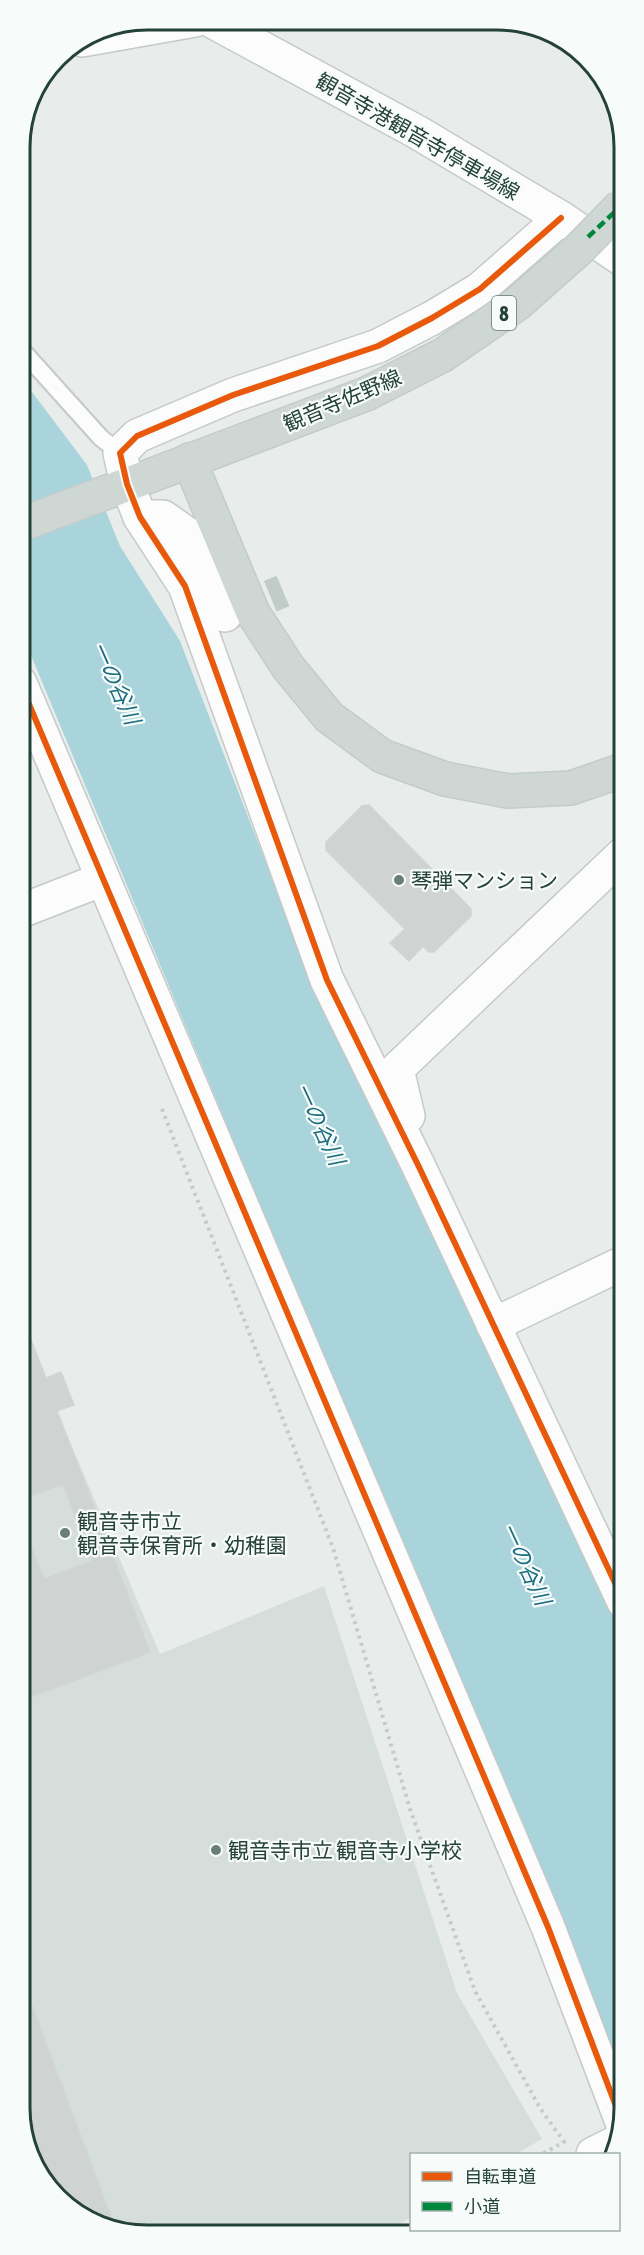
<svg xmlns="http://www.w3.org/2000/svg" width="644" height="2255" font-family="'Asap Condensed','Noto Sans JP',sans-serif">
<rect width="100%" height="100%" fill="#e8edeb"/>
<!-- built -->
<path fill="#d6dedb" d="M 21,1314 L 57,1411 L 160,1654 L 324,1586 L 457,1993 L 542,2139 L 516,2154 L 412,2154 L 411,2217 L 384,2233 L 122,2233 L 57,2198 L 22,2133 Z"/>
<!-- water -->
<path fill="#a9d4db" d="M 20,376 L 87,465 L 120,546 L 180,641 L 317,995 L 624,1637 L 624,2077 L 20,629 Z"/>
<!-- building -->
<g fill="#cfd4d2" stroke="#d1d6d4" stroke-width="1.5">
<path d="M 369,805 L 471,909 L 471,916 L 434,952 L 429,952 L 423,946 L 409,961 L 390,943 L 405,929 L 326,850 L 326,842 L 362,806 Z"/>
<path d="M 21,1314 L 46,1378 L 61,1372 L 74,1405 L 57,1411 L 150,1652 L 21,1701 L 21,1521 L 44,1579 L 92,1561 L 63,1484 L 21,1500 Z"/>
<path d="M 22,1979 L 116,2230 L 57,2198 L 22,2133 Z"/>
</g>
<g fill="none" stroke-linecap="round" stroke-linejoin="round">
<!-- minor-tunnel -->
<path stroke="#c1cbc8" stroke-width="33" stroke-dasharray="33 16" stroke-linecap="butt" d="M 225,615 L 283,591"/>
<defs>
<path id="service" d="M 20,348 L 101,438 L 120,453"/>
<g id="minor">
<path d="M 82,40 L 195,20"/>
<path d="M 561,218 L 480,289 L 432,318 L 378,346 L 233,395 L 137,436 L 120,453 L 127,484 L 140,517 L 185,586 L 327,980 L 419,1167 L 624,1602"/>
<path d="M 140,517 L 163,517 L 190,536 L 225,615"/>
<path d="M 21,911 L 103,879"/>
<path d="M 408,1116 L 397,1069 L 623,854"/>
<path d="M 493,1325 L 623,1263"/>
<path d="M 593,2154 L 613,2144"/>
<path d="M 457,2233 L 463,2230"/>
</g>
<path id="tertiary" d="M 20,683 L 548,1927 L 622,2122"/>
<path id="secondary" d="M 210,20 L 417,132 L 561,218 L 622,259"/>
<g id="primary">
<path d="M 189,460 L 253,613 L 288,667 L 329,717 L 382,756 L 445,779 L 508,791 L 571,788 L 623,770"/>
<path d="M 20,525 L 366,394"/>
</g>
</defs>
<!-- service casing -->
<use href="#service" stroke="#c5cac8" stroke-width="20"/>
<!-- minor casing -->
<use href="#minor" stroke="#c5cac8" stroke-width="36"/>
<!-- tertiary casing -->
<use href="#tertiary" stroke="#c5cac8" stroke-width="36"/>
<!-- secondary casing -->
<use href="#secondary" stroke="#c3cbc8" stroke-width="36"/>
<!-- primary casing -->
<use href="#primary" stroke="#c3ccc9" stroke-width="36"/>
<!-- path -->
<g stroke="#c3ccca" stroke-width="4" stroke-dasharray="3 4.5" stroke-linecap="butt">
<path d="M 162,1109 L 333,1548 L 410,1809 L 475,1991 L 540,2108 L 564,2142 L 542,2154"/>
<path d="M 410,2233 L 416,2230"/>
</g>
<!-- service -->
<use href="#service" stroke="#fcfcfc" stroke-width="16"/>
<!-- minor -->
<use href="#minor" stroke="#fcfcfc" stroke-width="33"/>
<!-- tertiary -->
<use href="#tertiary" stroke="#fcfcfc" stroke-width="33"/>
<!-- secondary -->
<use href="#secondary" stroke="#fcfcfc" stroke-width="33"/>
<!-- primary -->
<use href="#primary" stroke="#cfd7d5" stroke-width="33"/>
<defs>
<path id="primary-bridge" d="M 366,394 L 443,355 L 517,304 L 578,250 L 622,205"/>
</defs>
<!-- primary-bridge casing -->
<use href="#primary-bridge" stroke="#c3ccc9" stroke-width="36" stroke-linecap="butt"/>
<!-- primary-bridge -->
<use href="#primary-bridge" stroke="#cfd7d5" stroke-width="33"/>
<!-- quiet -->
<path stroke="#00873e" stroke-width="4.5" stroke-dasharray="9 4.5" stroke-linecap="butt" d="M 588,237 L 622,205"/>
<defs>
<g id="cycleway">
<path d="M 561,218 L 480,289 L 432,318 L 378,346 L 233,395 L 137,436 L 120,453 L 127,484 L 140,517 L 185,586 L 327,980 L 419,1167 L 624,1602"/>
<path d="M 20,683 L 548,1927 L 622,2122"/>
</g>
</defs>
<!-- cycleway casing -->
<use href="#cycleway" stroke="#f7fbf9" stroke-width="10"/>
<!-- cycleway -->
<use href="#cycleway" stroke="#e8590c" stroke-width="6"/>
</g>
<!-- markers -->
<g fill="#697e78" stroke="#f7fbf9" stroke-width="2">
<circle cx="399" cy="880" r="6"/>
<circle cx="65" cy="1533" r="6"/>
<circle cx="216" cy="1850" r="6"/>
</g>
<g text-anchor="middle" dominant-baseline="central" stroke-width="4.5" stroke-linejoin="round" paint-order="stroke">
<!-- shield labels -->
<rect fill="#f7fbf9" stroke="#637a73" stroke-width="1.5" x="492" y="296" width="24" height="34" rx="4.5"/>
<g font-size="20" font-weight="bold" fill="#24423a">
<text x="504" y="313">8</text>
</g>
<!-- street labels -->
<g font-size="21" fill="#24423a" stroke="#f7fbf9">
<text transform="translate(418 136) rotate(30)">観音寺港観音寺停車場線</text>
<text transform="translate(342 400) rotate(-23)">観音寺佐野線</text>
</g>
<!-- poi labels -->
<g font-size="21" fill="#24423a" stroke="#f7fbf9" text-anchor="start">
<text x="411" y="880">琴弾マンション</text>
<text x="77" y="1521">観音寺市立<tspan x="77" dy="24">観音寺保育所・幼稚園</tspan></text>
<text x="228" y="1850">観音寺市立 観音寺小学校</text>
</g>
<!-- water labels -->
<g font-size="22" font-style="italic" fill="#1c6f80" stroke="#f7fbf9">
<text transform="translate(116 683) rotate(66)">一の谷川</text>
<text transform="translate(320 1124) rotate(65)">一の谷川</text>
<text transform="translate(526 1564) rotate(65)">一の谷川</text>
</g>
</g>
<!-- crop -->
<path d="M0 0H644V2255H0ZM147 30H497A117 117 0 0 1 614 147V2108A117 117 0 0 1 497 2225H147A117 117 0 0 1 30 2108V147A117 117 0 0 1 147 30Z" fill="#f7fbf9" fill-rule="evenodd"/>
<path fill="none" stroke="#24423a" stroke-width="3" d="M147 30H497A117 117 0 0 1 614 147V2108A117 117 0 0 1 497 2225H147A117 117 0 0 1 30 2108V147A117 117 0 0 1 147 30Z"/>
<!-- legend -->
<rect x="410" y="2153" width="210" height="78" fill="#f7fbf9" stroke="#a3b1ad" stroke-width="1.5"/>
<rect x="422" y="2172" width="30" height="9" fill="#e8590c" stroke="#a3b1ad" stroke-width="1.5"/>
<text x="464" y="2183" font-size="18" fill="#24423a">自転車道</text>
<rect x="422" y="2202" width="30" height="9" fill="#00873e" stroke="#a3b1ad" stroke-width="1.5"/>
<text x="464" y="2213" font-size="18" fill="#24423a">小道</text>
</svg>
